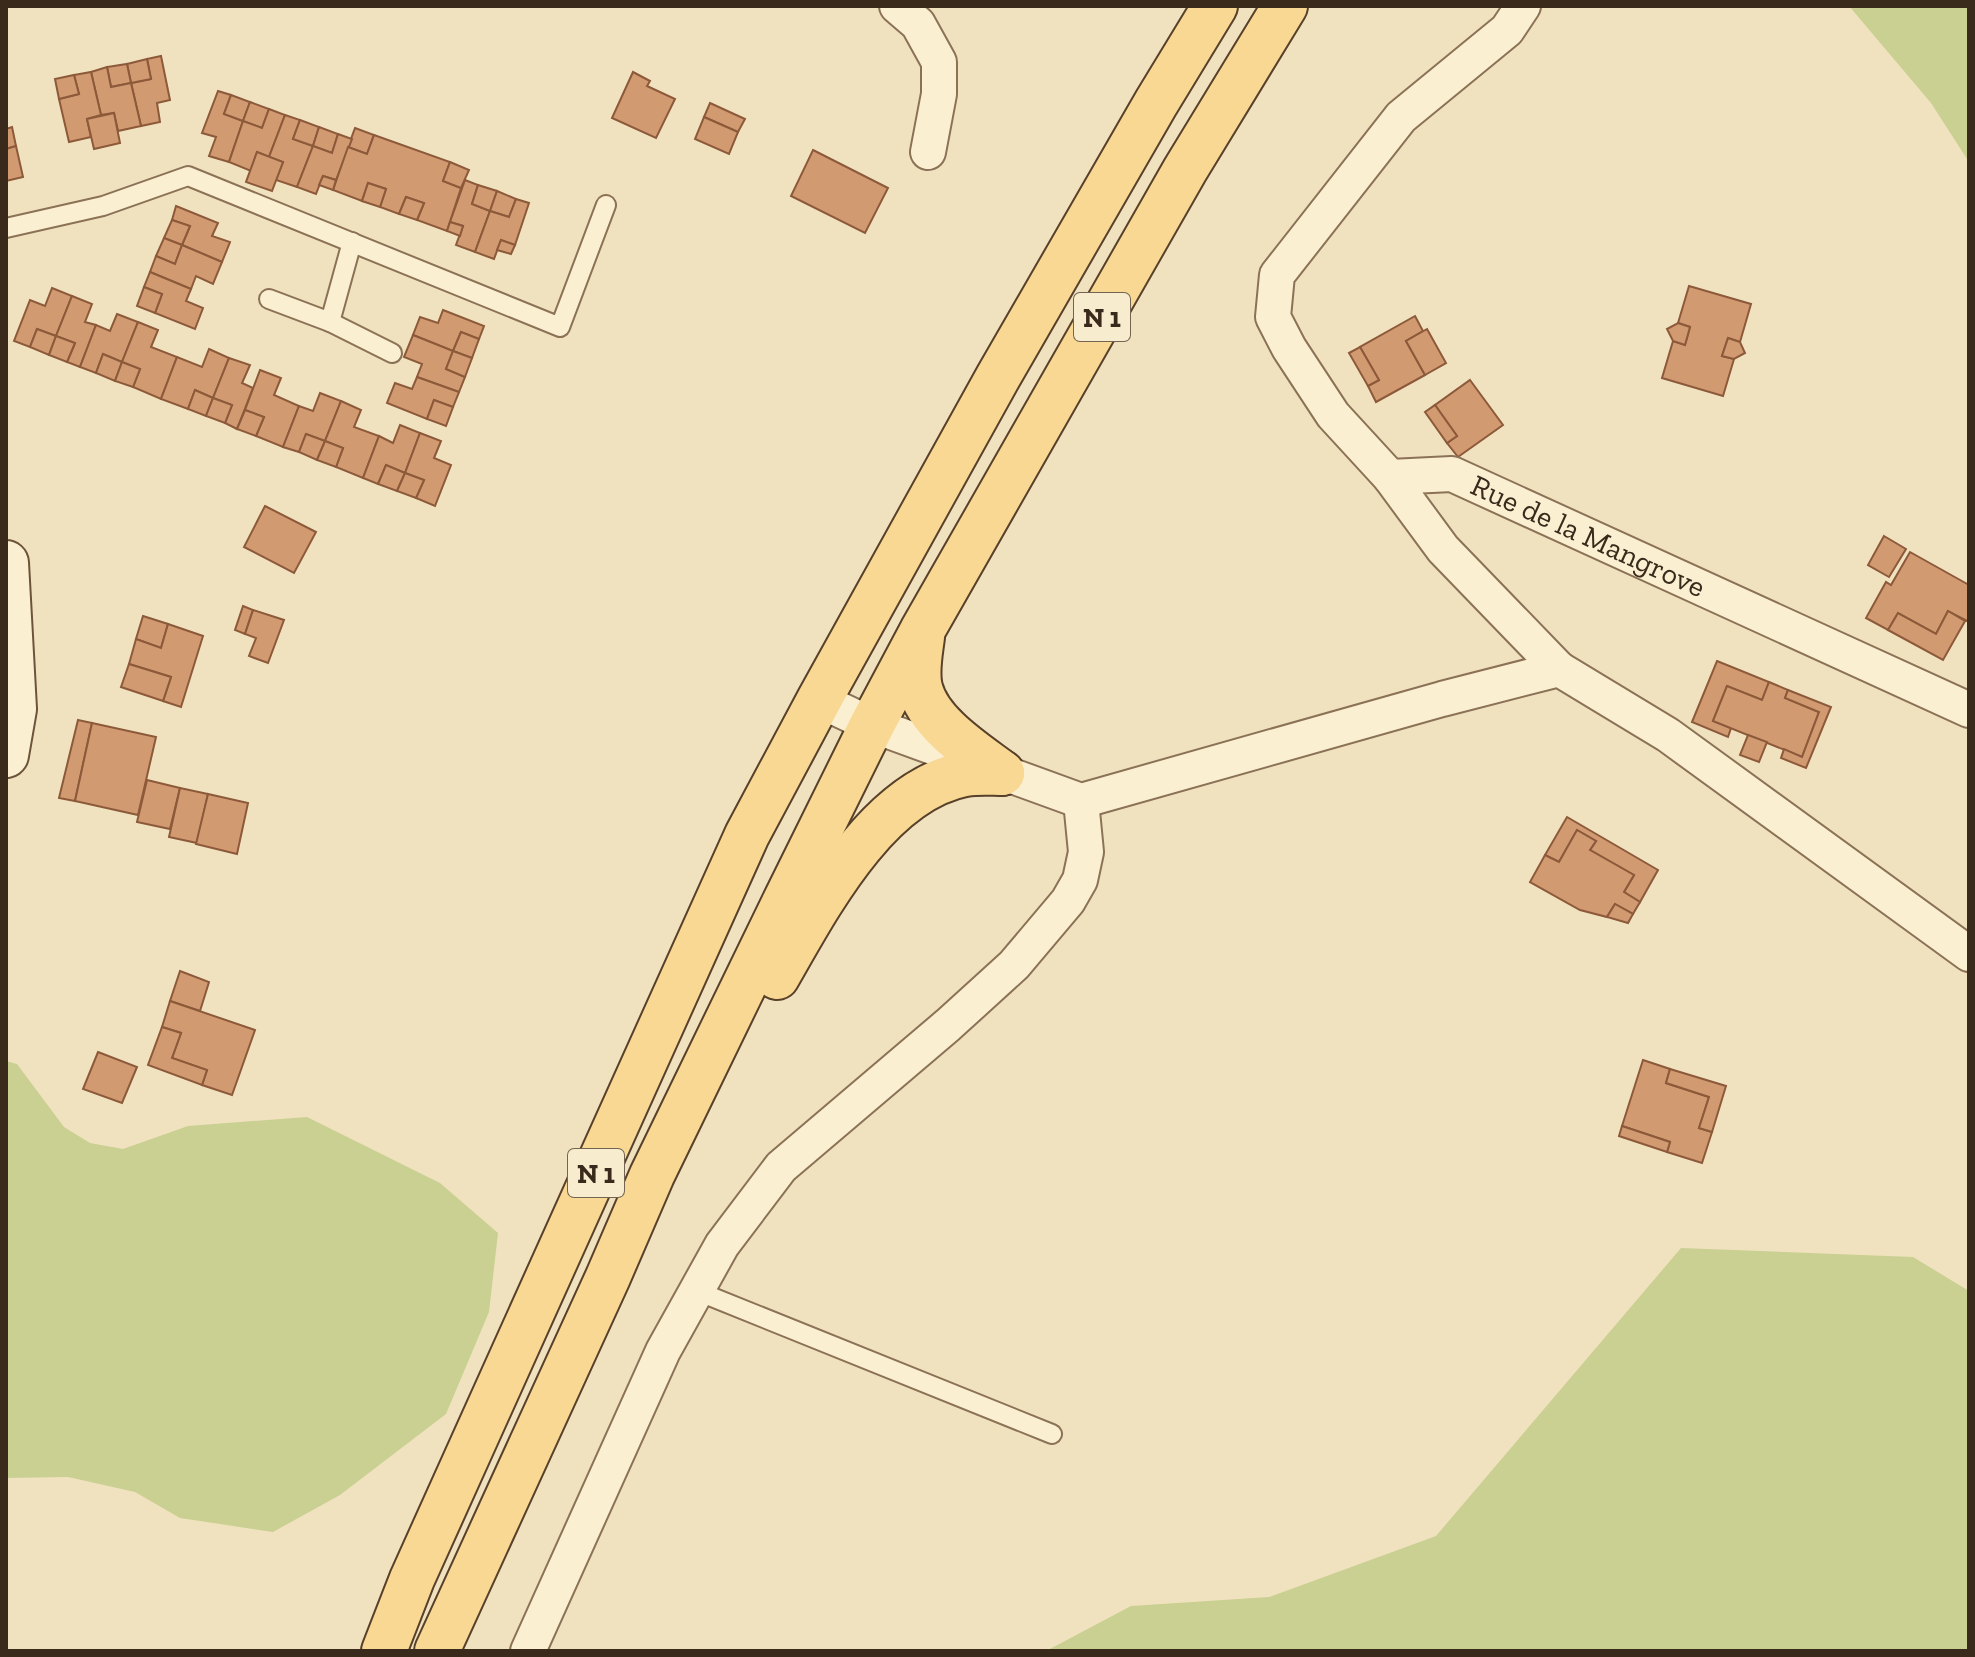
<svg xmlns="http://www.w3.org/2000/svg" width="1975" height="1657" font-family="'Zilla Slab',serif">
<rect width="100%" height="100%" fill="#f1e2bf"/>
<!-- green -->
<g fill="#c9d092">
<path d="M 1849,6 L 1969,6 L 1969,162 L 1931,103 Z"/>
<path d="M 6,1061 L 17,1064 L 64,1127 L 90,1143 L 123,1149 L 188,1126 L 307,1117 L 440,1183 L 498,1233 L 489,1312 L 446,1414 L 340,1495 L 273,1532 L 180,1518 L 135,1492 L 68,1477 L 6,1478 Z"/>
<path d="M 1681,1248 L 1913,1257 L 1969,1291 L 1969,1651 L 1046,1651 L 1131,1606 L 1269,1597 L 1436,1536 Z"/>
</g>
<!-- building -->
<g fill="#d29a71" stroke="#8c5a3a" stroke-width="2">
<path d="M 161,56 L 170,100 L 157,103 L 160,122 L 141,126 L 131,83 L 151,79 L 147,59 Z"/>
<path d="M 147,59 L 151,79 L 131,83 L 127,64 Z"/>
<path d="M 127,64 L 131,83 L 111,87 L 107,67 Z"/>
<path d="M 107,67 L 111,87 L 131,83 L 141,126 L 118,131 L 114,113 L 101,115 L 91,72 Z"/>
<path d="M 91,72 L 101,115 L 87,119 L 91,137 L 69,142 L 59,99 L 79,94 L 74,75 Z"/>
<path d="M 633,72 L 650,81 L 647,86 L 675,99 L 656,138 L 612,118 Z"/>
<path d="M 74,75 L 79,94 L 59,99 L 55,79 Z"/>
<path d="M 218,91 L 231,95 L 224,114 L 243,121 L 229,162 L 209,156 L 216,137 L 202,133 Z"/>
<path d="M 231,95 L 250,102 L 243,121 L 224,114 Z"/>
<path d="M 250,102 L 269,109 L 262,128 L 243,121 Z"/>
<path d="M 710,103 L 745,119 L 738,132 L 704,117 Z"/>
<path d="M 269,109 L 285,115 L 269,157 L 257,152 L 251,171 L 229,162 L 243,121 L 262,128 Z"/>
<path d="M 114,113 L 120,143 L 94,149 L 87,119 Z"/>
<path d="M 285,115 L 300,120 L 293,139 L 313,146 L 297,187 L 276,180 L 283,162 L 269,157 Z"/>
<path d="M 704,117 L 738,132 L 729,154 L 695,139 Z"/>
<path d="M 300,120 L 319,127 L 313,146 L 293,139 Z"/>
<path d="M 12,127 L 16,146 L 6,149 L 6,129 Z"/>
<path d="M 319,127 L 338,134 L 332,153 L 313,146 Z"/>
<path d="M 355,128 L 374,135 L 367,154 L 348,147 Z"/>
<path d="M 338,134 L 352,139 L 336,180 L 323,176 L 316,194 L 297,187 L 313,146 L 332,153 Z"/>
<path d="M 374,135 L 450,162 L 443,181 L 461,188 L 447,231 L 417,220 L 424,203 L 406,197 L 399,214 L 380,207 L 386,189 L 368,183 L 362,201 L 333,190 L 348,147 L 367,154 Z"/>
<path d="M 16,146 L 23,177 L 6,181 L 6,149 Z"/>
<path d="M 813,150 L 888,188 L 865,233 L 791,196 Z"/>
<path d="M 257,152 L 283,162 L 272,191 L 246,182 Z"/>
<path d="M 450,162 L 469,170 L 461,188 L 443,181 Z"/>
<path d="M 323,176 L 336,180 L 333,190 L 319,185 Z"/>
<path d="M 465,180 L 478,185 L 472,204 L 490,211 L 475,252 L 456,245 L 463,226 L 450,222 Z"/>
<path d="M 368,183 L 386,189 L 380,207 L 362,201 Z"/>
<path d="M 478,185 L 497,191 L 490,211 L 472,204 Z"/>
<path d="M 497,191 L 516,199 L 509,217 L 490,211 Z"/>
<path d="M 406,197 L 424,203 L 417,220 L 399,214 Z"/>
<path d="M 516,199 L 529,203 L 515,245 L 501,240 L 494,259 L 475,252 L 490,211 L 509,217 Z"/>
<path d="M 176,206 L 218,223 L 212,236 L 230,242 L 222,262 L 182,245 L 190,226 L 172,220 Z"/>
<path d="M 172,220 L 190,226 L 182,245 L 164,238 Z"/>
<path d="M 450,222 L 463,226 L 460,236 L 447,231 Z"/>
<path d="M 164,238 L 182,245 L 175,264 L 156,256 Z"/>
<path d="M 501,240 L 515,245 L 511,254 L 497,250 Z"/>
<path d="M 182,245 L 222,262 L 213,284 L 196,276 L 191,289 L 150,272 L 156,256 L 175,264 Z"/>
<path d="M 150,272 L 191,289 L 186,301 L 203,308 L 195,329 L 155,313 L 162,294 L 144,287 Z"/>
<path d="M 1689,286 L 1751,304 L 1740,342 L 1728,338 L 1722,356 L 1734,359 L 1723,396 L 1662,378 L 1673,341 L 1685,345 L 1690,327 L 1678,323 Z"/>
<path d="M 144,287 L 162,294 L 155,313 L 137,306 Z"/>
<path d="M 52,288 L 72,296 L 56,336 L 37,329 L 30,347 L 14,341 L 30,300 L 45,306 Z"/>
<path d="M 72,296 L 92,304 L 85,322 L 96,325 L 80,367 L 67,362 L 75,343 L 56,336 Z"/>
<path d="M 443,310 L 484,326 L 479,339 L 461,332 L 453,351 L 413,335 L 420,317 L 438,323 Z"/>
<path d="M 117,314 L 138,322 L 122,362 L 103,354 L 96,373 L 80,367 L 96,325 L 110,331 Z"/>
<path d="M 1415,316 L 1423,331 L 1406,341 L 1425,375 L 1376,402 L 1368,386 L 1379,380 L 1360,347 Z"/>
<path d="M 138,322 L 158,330 L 151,347 L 177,357 L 161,399 L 133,387 L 140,369 L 122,362 Z"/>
<path d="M 1678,323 L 1690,327 L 1685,345 L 1673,341 L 1667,329 Z"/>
<path d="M 37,329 L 56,336 L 49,355 L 30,347 Z"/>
<path d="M 1427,329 L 1446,363 L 1425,375 L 1406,341 Z"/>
<path d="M 461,332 L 479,339 L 472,358 L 453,351 Z"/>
<path d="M 413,335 L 453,351 L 446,369 L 465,377 L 459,392 L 417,377 L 422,364 L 404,357 Z"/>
<path d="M 56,336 L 75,343 L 67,362 L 49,355 Z"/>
<path d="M 1728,338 L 1740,342 L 1745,353 L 1734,359 L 1722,356 Z"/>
<path d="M 1360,347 L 1379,380 L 1368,386 L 1349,353 Z"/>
<path d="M 209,349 L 229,358 L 213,398 L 195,390 L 188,409 L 161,399 L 177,357 L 202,367 Z"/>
<path d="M 453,351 L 472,358 L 465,377 L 446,369 Z"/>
<path d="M 103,354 L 122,362 L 115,381 L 96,373 Z"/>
<path d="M 229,358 L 250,365 L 242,383 L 253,388 L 237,429 L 225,423 L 232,405 L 213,398 Z"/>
<path d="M 122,362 L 140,369 L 133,387 L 115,381 Z"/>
<path d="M 260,370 L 281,378 L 274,395 L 299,406 L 283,447 L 256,436 L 264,417 L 245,410 Z"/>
<path d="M 417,377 L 459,392 L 453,407 L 434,400 L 427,419 L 387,403 L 395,383 L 412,389 Z"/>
<path d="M 1470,380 L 1503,425 L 1458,457 L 1447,443 L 1457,436 L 1435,405 Z"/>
<path d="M 195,390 L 213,398 L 206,416 L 188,409 Z"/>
<path d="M 320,393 L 341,401 L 325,441 L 306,434 L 299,452 L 283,447 L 299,406 L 313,411 Z"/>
<path d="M 213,398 L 232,405 L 225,423 L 206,416 Z"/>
<path d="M 434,400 L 453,407 L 446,426 L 427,419 Z"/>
<path d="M 341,401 L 361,410 L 354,427 L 379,436 L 363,478 L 336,467 L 343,448 L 325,441 Z"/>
<path d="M 1435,405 L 1457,436 L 1447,443 L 1425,412 Z"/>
<path d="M 245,410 L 264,417 L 256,436 L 237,429 Z"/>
<path d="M 400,425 L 420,433 L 405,473 L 386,465 L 378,484 L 363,478 L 379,436 L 393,443 Z"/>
<path d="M 420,433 L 441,441 L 434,458 L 451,465 L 435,506 L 416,498 L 424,480 L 405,473 Z"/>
<path d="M 306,434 L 325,441 L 317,460 L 299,452 Z"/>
<path d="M 325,441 L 343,448 L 336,467 L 317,460 Z"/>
<path d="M 386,465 L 405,473 L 397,491 L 378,484 Z"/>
<path d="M 405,473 L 424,480 L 416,498 L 397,491 Z"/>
<path d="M 265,506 L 316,532 L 294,573 L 244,547 Z"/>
<path d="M 1884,536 L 1906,549 L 1889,577 L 1868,565 Z"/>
<path d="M 1910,552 L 1969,585 L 1969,622 L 1948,611 L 1936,634 L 1898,613 L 1888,630 L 1866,618 L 1886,582 L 1891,585 Z"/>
<path d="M 243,606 L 253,610 L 245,634 L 235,630 Z"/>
<path d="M 253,610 L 284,620 L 268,663 L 249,656 L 256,638 L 245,634 Z"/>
<path d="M 1948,611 L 1965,621 L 1943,660 L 1888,630 L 1898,613 L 1936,634 Z"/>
<path d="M 143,616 L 168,624 L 161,648 L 136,639 Z"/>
<path d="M 168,624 L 203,636 L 181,707 L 163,701 L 171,677 L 129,664 L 136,639 L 161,648 Z"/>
<path d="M 1717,661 L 1769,682 L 1762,700 L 1727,686 L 1713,721 L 1731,728 L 1728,737 L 1692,722 Z"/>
<path d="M 129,664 L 171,677 L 163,701 L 121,687 Z"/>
<path d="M 1769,682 L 1788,690 L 1785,698 L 1819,712 L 1802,757 L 1713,721 L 1727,686 L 1762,700 Z"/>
<path d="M 1788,690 L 1831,707 L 1806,768 L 1781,758 L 1784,749 L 1802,757 L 1819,712 L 1785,698 Z"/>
<path d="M 78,720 L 92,723 L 75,801 L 59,798 Z"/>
<path d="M 92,723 L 156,737 L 138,815 L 75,801 Z"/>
<path d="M 1748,735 L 1767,742 L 1759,762 L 1740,755 Z"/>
<path d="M 147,780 L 180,788 L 170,829 L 137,822 Z"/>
<path d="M 180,788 L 208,794 L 197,843 L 169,837 Z"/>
<path d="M 208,794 L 248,803 L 237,854 L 196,844 Z"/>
<path d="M 1567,817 L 1658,870 L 1640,902 L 1624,892 L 1634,875 L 1590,850 L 1596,841 L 1577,830 L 1559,862 L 1545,855 Z"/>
<path d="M 1577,830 L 1596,841 L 1590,850 L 1634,875 L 1624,892 L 1640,902 L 1633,914 L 1615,904 L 1607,917 L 1580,910 L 1530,882 L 1545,855 L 1559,862 Z"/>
<path d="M 1615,904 L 1633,914 L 1628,923 L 1607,917 Z"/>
<path d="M 180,971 L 209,982 L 200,1011 L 170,1001 Z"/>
<path d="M 170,1001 L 255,1030 L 232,1095 L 202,1085 L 207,1070 L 172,1058 L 181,1033 L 162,1027 Z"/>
<path d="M 162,1027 L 181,1033 L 172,1058 L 207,1070 L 202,1085 L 148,1065 Z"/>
<path d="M 98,1052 L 137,1067 L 122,1103 L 83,1089 Z"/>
<path d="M 1643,1060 L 1670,1069 L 1666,1083 L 1709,1097 L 1699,1128 L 1712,1132 L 1702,1163 L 1667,1152 L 1670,1142 L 1622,1126 Z"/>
<path d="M 1670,1069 L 1726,1086 L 1712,1132 L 1699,1128 L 1709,1097 L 1666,1083 Z"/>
<path d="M 1622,1126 L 1670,1142 L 1667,1152 L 1619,1136 Z"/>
</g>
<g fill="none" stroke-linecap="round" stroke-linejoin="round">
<defs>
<g id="service">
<path d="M 6,228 L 103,206 L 188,176 L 560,327 L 606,205"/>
<path d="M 269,299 L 330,322 L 392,353"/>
<path d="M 330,322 L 352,242"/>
<path d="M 697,1291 L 1052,1434"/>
</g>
<g id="minor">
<path d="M 897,6 L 918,24 L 939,62 L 939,94 L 928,152"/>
<path d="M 1390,477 L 1333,415 L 1289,348 L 1273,317 L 1277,275 L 1401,117 L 1507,30 L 1523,6"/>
<path id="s1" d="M 1559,669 L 1443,549 L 1390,477 L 1452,474 L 1969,710"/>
<path d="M 819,700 L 872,725 L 1081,801 L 1442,699 L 1559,669 L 1668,735 L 1969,954"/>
<path d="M 528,1651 L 663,1351 L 722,1245 L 781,1167 L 948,1025 L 1014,965 L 1068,901 L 1080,880 L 1086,852 L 1081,801"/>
</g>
<path id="secondary" d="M 6,563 L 14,709 L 6,755"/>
<g id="primary">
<path d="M 922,637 C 920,653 916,672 920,688 C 929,724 974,752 1002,773"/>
<path d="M 777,977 C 818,906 877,791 965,774 C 977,772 990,773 1002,773"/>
<path d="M 384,1651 L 412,1579 L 747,835 L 819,700 L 998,377 L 1156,103 L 1215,6"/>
<path d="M 437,1651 L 608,1277 L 652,1175 L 787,897 L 872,725 L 922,631 L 1185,170 L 1285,6"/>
</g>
</defs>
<!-- service casing -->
<use href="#service" stroke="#8b7256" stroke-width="22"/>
<!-- minor casing -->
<use href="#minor" stroke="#8b7256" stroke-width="38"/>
<!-- secondary casing -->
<use href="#secondary" stroke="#6d5339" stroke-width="48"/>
<!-- primary casing -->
<use href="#primary" stroke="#58402a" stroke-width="48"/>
<!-- service -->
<use href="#service" stroke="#fbefd2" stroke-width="18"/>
<!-- minor -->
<use href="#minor" stroke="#fbefd2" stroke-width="34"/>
<!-- secondary -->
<use href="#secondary" stroke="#fbefd2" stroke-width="44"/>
<!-- primary -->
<use href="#primary" stroke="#f8d893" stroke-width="44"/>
</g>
<g text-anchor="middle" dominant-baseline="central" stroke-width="6" stroke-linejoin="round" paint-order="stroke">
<!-- shield labels -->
<g fill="#f8eccf" stroke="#726451" stroke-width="2">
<rect x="1074" y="293" width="56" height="48" rx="6"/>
<rect x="568" y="1149" width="56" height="48" rx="6"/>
</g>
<g font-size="28" font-weight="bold" fill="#392a1b">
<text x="1102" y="317">N 1</text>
<text x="596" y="1173">N 1</text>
</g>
<!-- street labels -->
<g font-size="30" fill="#392a1b" stroke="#f8eccf">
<text stroke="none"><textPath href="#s1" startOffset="468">Rue de la Mangrove</textPath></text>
</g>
</g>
<!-- border -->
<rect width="1975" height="1657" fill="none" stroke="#392a1b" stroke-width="16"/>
</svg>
